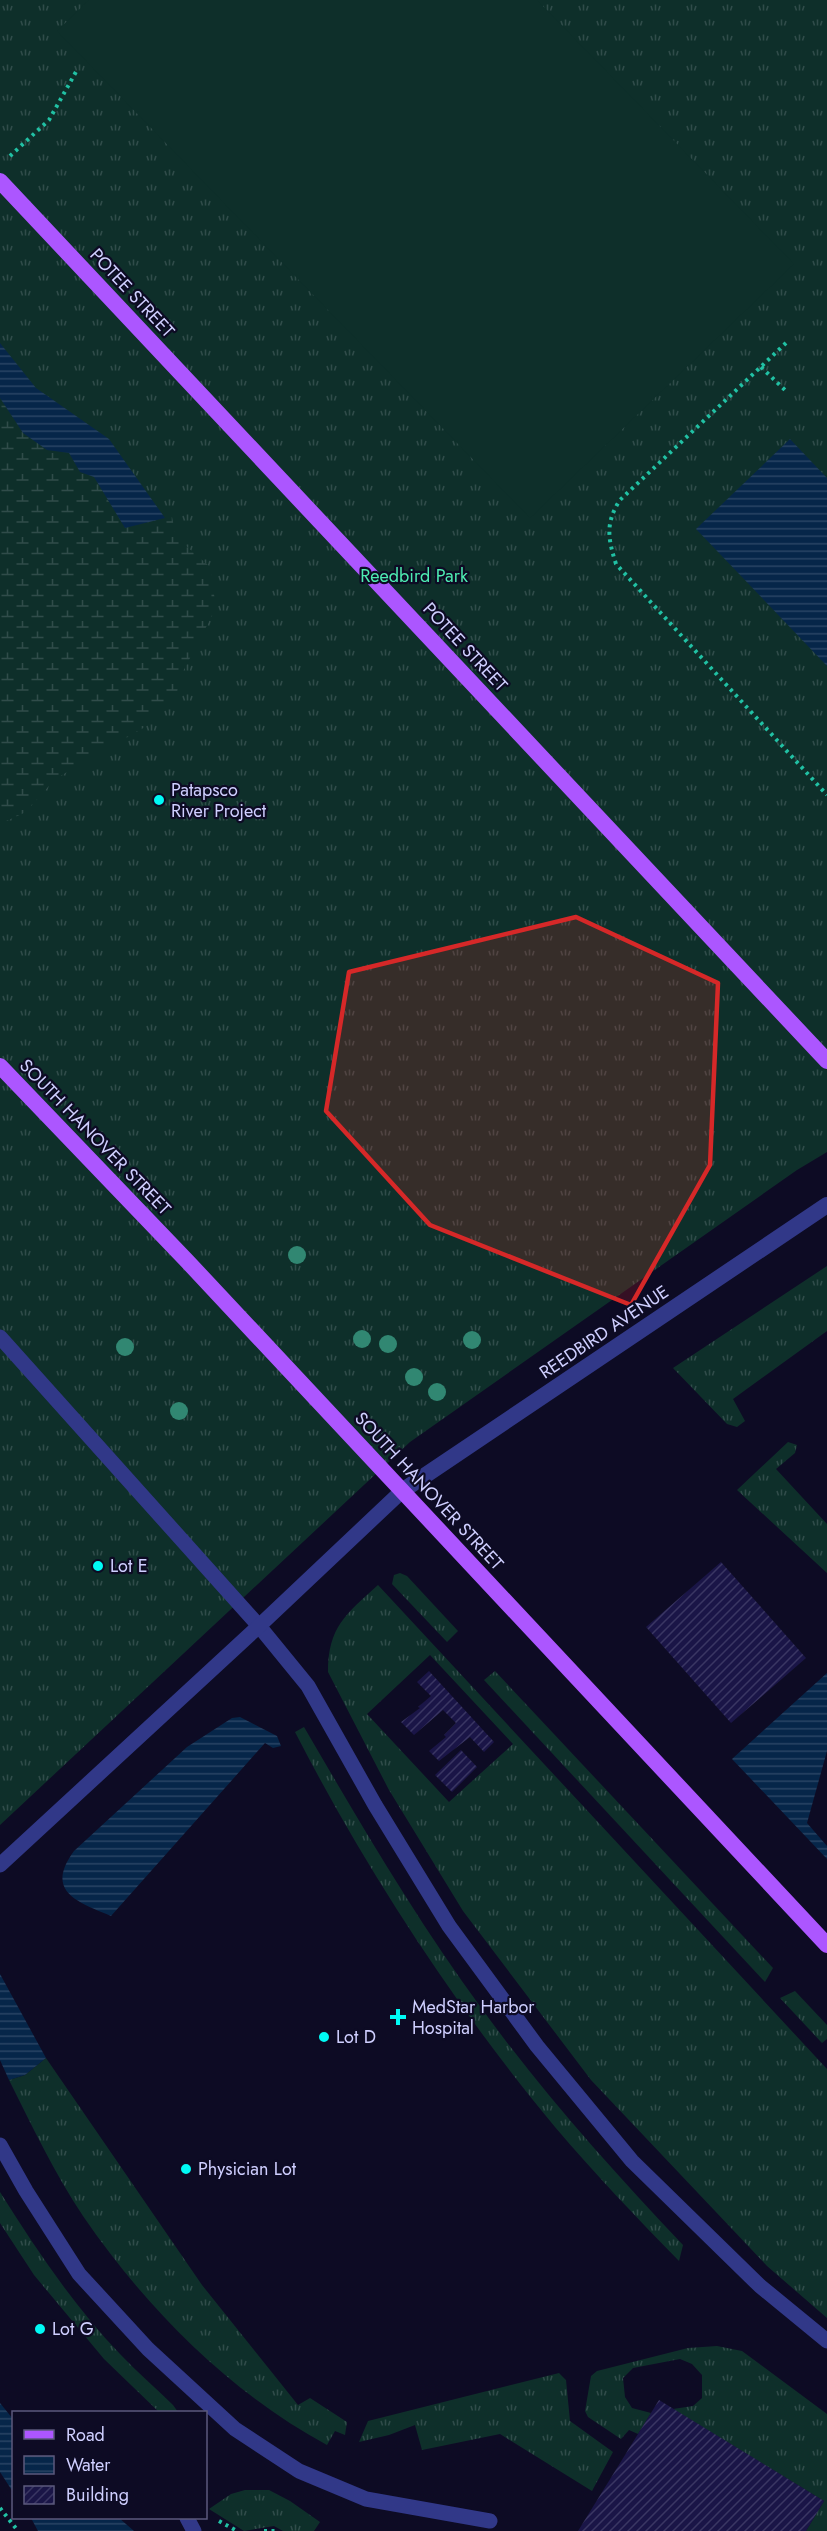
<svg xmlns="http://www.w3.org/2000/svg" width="827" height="2531" font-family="Jost,sans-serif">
<defs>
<pattern id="grass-tufts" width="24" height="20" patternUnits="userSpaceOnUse" patternTransform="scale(1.5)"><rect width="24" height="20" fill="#0e2f2a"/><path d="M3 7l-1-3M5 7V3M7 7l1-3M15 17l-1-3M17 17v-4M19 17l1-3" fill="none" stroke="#304c4a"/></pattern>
<pattern id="wetland-marsh" width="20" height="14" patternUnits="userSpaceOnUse" patternTransform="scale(1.5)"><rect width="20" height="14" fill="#0e2f2a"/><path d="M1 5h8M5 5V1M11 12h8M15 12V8" fill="none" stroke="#304c4a"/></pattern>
<pattern id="water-rules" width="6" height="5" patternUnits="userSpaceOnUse" patternTransform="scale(1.5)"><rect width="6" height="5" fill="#062649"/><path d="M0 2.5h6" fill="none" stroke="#294464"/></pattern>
<pattern id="building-hatch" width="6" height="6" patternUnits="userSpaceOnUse" patternTransform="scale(1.5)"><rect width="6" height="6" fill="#1a1547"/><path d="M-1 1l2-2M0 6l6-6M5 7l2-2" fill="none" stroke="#3a3663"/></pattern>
</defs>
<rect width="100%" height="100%" fill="#0d0b24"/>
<!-- grass -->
<g fill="url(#grass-tufts)" fill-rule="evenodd">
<path d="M 0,0 L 827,0 L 827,1152 L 797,1170 L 410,1442 L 0,1825 Z"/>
<path d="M 827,1266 L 827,1331 L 733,1399 L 745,1421 L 737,1427 L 727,1424 L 673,1368 Z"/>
<path d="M 788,1442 L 797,1445 L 795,1453 L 776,1469 L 827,1524 L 827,1573 L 737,1490 Z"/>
<path d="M 400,1573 L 407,1576 L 458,1631 L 447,1642 L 392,1584 L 394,1575 Z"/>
<path d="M 378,1585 L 827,2069 L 827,2318 L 767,2266 L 591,2080 L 463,1911 L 389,1790 L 328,1672 C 328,1627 346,1614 378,1585 ZM 430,1655 L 513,1744 L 449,1802 L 367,1714 Z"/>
<path d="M 495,1671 L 773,1968 L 765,1982 L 484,1680 Z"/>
<path d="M 304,1727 C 360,1823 416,1919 482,2009 C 543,2093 612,2170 683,2245 L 679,2261 C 637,2218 594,2173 555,2127 C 456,2008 366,1870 295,1732 Z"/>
<path d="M 795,1991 L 827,2025 L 827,2039 L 822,2043 L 780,1998 Z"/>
<path d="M 46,2058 L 202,2285 L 298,2405 L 310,2398 L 347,2422 L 345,2435 L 335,2431 L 327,2445 C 229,2392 146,2308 83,2216 C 55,2174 32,2126 9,2080 L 25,2075 Z"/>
<path d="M 0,2192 C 36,2249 73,2305 120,2354 C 137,2372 156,2388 173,2405 L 178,2412 L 159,2412 L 104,2359 L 34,2275 L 0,2223 Z"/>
<path d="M 717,2346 L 742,2351 L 827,2414 L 827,2531 L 806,2531 L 824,2501 L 673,2409 L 693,2406 L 702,2398 L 702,2375 L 692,2364 L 680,2359 L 633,2368 L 623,2378 L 625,2397 L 632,2408 L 651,2413 L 638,2434 L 629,2430 L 621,2439 L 588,2417 L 585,2411 L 591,2376 L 597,2371 L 688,2348 Z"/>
<path d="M 559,2373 L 566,2380 L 570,2421 L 613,2452 L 592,2491 L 500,2434 L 422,2450 L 415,2425 L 389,2435 L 359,2442 L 368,2421 Z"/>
<path d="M 245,2490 L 269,2490 L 290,2501 L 320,2522 L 314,2531 L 283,2531 L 274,2526 L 244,2531 L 209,2509 L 231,2494 Z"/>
</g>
<!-- wetland -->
<path fill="url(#wetland-marsh)" d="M 0,398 L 47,450 L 69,453 L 80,472 L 94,477 L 125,528 L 172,517 L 176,537 L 210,567 L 216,608 L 179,679 L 176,700 L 162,703 L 145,727 L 55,779 L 26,812 L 0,824 Z"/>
<!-- pitch -->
<path fill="#0e2f2a" d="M 89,0 L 537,0 L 794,264 L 530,518 L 57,31 Z"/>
<!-- water -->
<g fill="url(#water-rules)">
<path d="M 0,343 L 36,388 L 109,439 L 165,518 L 125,528 L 94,477 L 80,472 L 69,453 L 47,450 L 23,433 L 0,398 Z"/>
<path d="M 790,439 L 827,478 L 827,666 L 696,529 Z"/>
<path d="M 827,1673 L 827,1751 L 807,1823 L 827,1846 L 827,1859 L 732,1759 Z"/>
<path d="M 240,1717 L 277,1736 L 281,1746 L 273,1748 L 265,1743 L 111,1916 C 78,1902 44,1892 74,1851 L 187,1747 L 232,1718 Z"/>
<path d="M 0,1974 L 46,2058 L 25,2075 L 9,2080 L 0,2060 Z"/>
<path d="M 0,2403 L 13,2419 L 13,2492 L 0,2472 Z"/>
<path d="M 31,2518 L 119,2518 L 134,2531 L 38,2531 Z"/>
</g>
<!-- building -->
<g fill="url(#building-hatch)">
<path d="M 721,1562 L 806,1658 L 731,1723 L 646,1627 Z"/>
<path d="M 429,1671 L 494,1742 L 484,1752 L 470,1737 L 439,1761 L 429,1751 L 446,1737 L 444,1735 L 456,1723 L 443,1710 L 414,1735 L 401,1722 L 420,1708 L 418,1707 L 431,1696 L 417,1682 Z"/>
<path d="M 461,1750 L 477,1767 L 452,1792 L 435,1775 Z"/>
<path d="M 659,2400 L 824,2501 L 806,2531 L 578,2531 Z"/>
</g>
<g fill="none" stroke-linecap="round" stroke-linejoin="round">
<!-- path -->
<g stroke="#21c1a4" stroke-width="4" stroke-dasharray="3 4.5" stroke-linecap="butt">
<path d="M 10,156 L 49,120 L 77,70"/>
<path d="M 786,343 L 620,500 C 605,523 608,539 616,564 L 827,795"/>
<path d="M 761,367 L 786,391"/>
<path d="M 0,2508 L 18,2531"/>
<path d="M 219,2521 L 237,2531"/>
<path d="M 264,2531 L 276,2531"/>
</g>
<!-- service -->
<g stroke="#313888" stroke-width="15">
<path d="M 0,1337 L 259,1626 L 308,1686 L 375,1805 L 449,1926 L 537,2046 L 632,2161 L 760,2286 L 827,2341"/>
<path d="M 0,1865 L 259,1626 L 402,1491"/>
<path d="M 0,2145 L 26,2191 L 79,2274 L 148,2349 L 235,2429 L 299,2471 L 366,2499 L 490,2521"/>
<path d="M 187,2518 L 194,2531"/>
</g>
<!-- tertiary -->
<path stroke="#313888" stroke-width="16" d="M 402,1491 L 827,1205"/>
<!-- primary -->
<g stroke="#ac56ff" stroke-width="16">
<path d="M 0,181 L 827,1061"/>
<path d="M 0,1066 L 188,1262 L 827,1945"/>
</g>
</g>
<!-- trees -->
<g fill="#318772">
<circle cx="297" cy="1255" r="9"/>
<circle cx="362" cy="1339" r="9"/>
<circle cx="472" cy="1340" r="9"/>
<circle cx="388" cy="1344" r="9"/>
<circle cx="125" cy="1347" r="9"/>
<circle cx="414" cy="1377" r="9"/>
<circle cx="437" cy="1392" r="9"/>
<circle cx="179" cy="1411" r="9"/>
</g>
<!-- marked area -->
<path fill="#d62828" fill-opacity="0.2" stroke="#d62828" stroke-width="4.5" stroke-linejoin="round" d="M 576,917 L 718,983 L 710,1165 L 631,1305 L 430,1225 L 326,1111 L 349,972 Z"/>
<!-- markers -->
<g fill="#00faf5" stroke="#0d0b24" stroke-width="2">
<circle cx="159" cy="800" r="6"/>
<circle cx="98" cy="1566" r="6"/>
<path d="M395 2008h6v6h6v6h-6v6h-6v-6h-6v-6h6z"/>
<circle cx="324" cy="2037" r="6"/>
<circle cx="186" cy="2169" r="6"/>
<circle cx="40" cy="2329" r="6"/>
</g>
<g text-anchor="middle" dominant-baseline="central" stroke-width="4.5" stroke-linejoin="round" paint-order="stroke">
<!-- street labels -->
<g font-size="18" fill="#cfcfff" stroke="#0d0b24">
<text transform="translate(132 293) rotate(47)">POTEE STREET</text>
<text transform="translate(465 647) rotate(47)">POTEE STREET</text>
<text transform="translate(95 1137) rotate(46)">SOUTH HANOVER STREET</text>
<text transform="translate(604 1332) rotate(-34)">REEDBIRD AVENUE</text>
<text transform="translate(429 1491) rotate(47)">SOUTH HANOVER STREET</text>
</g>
<!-- park labels -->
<g font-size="18" fill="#4eecb2" stroke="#0d0b24">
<text x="414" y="576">Reedbird Park</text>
</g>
<!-- poi labels -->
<g font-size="18" fill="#cfcfff" stroke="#0d0b24" text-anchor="start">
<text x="171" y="790">Patapsco<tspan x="171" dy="21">River Project</tspan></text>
<text x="110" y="1566">Lot E</text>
<text x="412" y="2007">MedStar Harbor<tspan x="412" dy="21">Hospital</tspan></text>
<text x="336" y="2037">Lot D</text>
<text x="198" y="2169">Physician Lot</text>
<text x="52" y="2329">Lot G</text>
</g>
</g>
<!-- legend -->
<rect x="12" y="2411" width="195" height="108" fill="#0d0b24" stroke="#5b597c" stroke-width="1.5"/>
<rect x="24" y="2430" width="30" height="9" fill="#ac56ff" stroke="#5b597c" stroke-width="1.5"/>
<text x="66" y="2441" font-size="18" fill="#cfcfff">Road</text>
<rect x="24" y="2456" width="30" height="18" fill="url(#water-rules)" stroke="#5b597c" stroke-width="1.5"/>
<text x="66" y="2471" font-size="18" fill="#cfcfff">Water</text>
<rect x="24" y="2486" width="30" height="18" fill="url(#building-hatch)" stroke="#5b597c" stroke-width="1.5"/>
<text x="66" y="2501" font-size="18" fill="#cfcfff">Building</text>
</svg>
